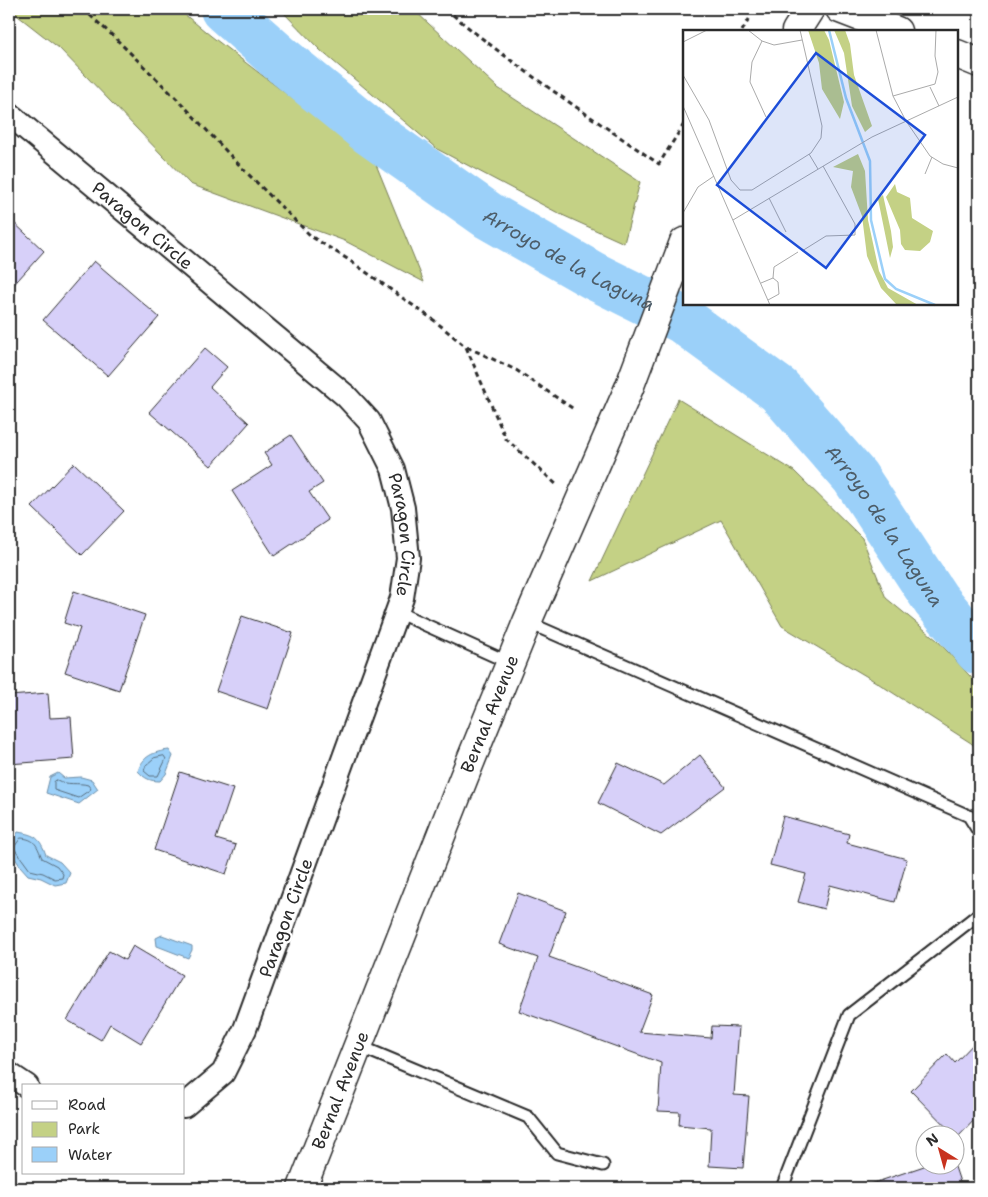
<svg xmlns="http://www.w3.org/2000/svg" width="988" height="1197" font-family="'Shantell Sans',sans-serif">
<rect width="100%" height="100%" fill="#fff"/>
<filter id="ink" filterUnits="userSpaceOnUse"><feTurbulence type="fractalNoise" baseFrequency=".02" numOctaves="2"/><feDisplacementMap in="SourceGraphic" scale="10" xChannelSelector="R" yChannelSelector="G"/><feConvolveMatrix kernelMatrix="1 2 1 2 8 2 1 2 1" color-interpolation-filters="sRGB"/></filter>
<g filter="url(#ink)">
<!-- green -->
<g fill="#c4d185" stroke="#787e58">
<path d="M 9,9 L 178,9 L 211,36 L 375,162 L 424,282 L 345,241 L 190,184 L 59,48 Z"/>
<path d="M 280,9 L 410,9 L 415,11 L 498,88 L 640,182 L 624,243 L 560,214 L 437,149 L 320,50 Z"/>
<path d="M 678,399 L 794,471 L 862,538 L 886,598 L 937,640 L 979,686 L 979,751 L 971,743 L 876,682 L 782,626 L 721,520 L 592,581 Z"/>
</g>
<!-- water -->
<g fill="#9bd0f9" stroke="#6e8ea7">
<path d="M 169,750 L 173,756 L 166,774 L 160,781 C 150,781 145,779 138,771 C 143,756 153,752 169,750 Z"/>
<path d="M 58,773 L 64,778 L 81,777 L 92,780 L 98,789 L 79,804 L 46,793 L 50,777 Z"/>
<path d="M 18,832 C 36,835 40,838 46,855 L 60,862 L 70,873 L 66,883 L 55,885 L 41,878 L 28,875 L 20,866 L 9,849 L 9,846 Z"/>
<path d="M 162,935 L 192,946 L 192,950 L 188,958 L 157,946 L 156,938 Z"/>
</g>
<g fill="none" stroke-linecap="round" stroke-linejoin="round">
<!-- shore -->
<g stroke="#586d7d" stroke-width="1">
<path d="M 164,756 L 166,759 L 158,776 L 150,776 L 144,771 L 146,765 L 154,758 Z"/>
<path d="M 57,780 C 67,786 78,782 88,785 L 91,789 L 78,798 L 54,790 L 54,782 Z"/>
<path d="M 21,838 C 36,839 37,846 42,858 L 57,866 L 63,874 L 62,878 L 55,879 L 43,873 L 30,870 L 14,848 Z"/>
</g>
<!-- river -->
<path stroke="#9bd0f9" stroke-width="48" id="s1" d="M 224,9 L 277,56 L 370,132 L 489,216 L 594,276 L 683,320 L 779,390 L 855,477 L 936,600 L 979,651"/>
</g>
<!-- building -->
<g fill="#d7d0f9" stroke="#2b2b2b">
<path d="M 9,218 L 44,251 L 9,290 Z"/>
<path d="M 94,261 L 159,317 L 108,376 L 43,320 Z"/>
<path d="M 205,348 L 227,367 L 210,387 L 249,423 L 211,466 L 149,412 Z"/>
<path d="M 291,435 L 323,483 L 309,492 L 328,520 L 274,556 L 232,491 L 272,465 L 264,453 Z"/>
<path d="M 74,463 L 124,511 L 82,555 L 32,507 Z"/>
<path d="M 74,591 L 145,615 L 119,690 L 65,672 L 80,628 L 64,623 Z"/>
<path d="M 242,616 L 293,633 L 268,709 L 216,691 Z"/>
<path d="M 48,693 L 50,718 L 71,717 L 74,759 L 9,764 L 9,696 Z"/>
<path d="M 700,755 L 725,787 L 661,835 L 598,803 L 618,763 L 664,785 Z"/>
<path d="M 180,772 L 233,789 L 216,839 L 236,845 L 226,874 L 154,850 Z"/>
<path d="M 783,816 L 849,834 L 847,843 L 907,859 L 895,902 L 830,885 L 824,909 L 798,902 L 806,874 L 770,865 Z"/>
<path d="M 518,893 L 566,911 L 549,957 L 653,995 L 639,1032 L 711,1038 L 712,1026 L 739,1027 L 734,1095 L 749,1096 L 743,1168 L 709,1166 L 711,1128 L 679,1125 L 680,1112 L 658,1111 L 661,1063 L 519,1011 L 538,958 L 499,944 Z"/>
<path d="M 133,946 L 182,975 L 141,1043 L 110,1024 L 101,1040 L 67,1020 L 109,951 L 125,960 Z"/>
<path d="M 979,1038 L 979,1115 L 957,1138 L 911,1091 L 947,1054 L 955,1063 Z"/>
<path d="M 930,1164 L 954,1164 L 962,1188 L 871,1188 L 871,1184 Z"/>
</g>
<g fill="none" stroke-linecap="round" stroke-linejoin="round">
<defs>
<g id="service">
<path d="M 397,612 L 510,663"/>
<path d="M 527,622 L 969,816 L 979,832"/>
<path d="M 359,1046 L 528,1117 L 557,1153 L 603,1165"/>
<path d="M 782,1188 L 849,1015 L 979,914"/>
</g>
<g id="minor">
<path id="s2" d="M 9,114 L 346,396 L 369,421 L 393,469 L 403,508 L 408,558 L 402,598 L 245,1029 L 223,1073 L 184,1106"/>
<path d="M 9,1074 L 27,1086"/>
</g>
<g id="tertiary">
<path d="M 840,9 L 897,31"/>
<path d="M 957,54 L 979,63"/>
</g>
<g id="secondary">
<path d="M 796,31 L 810,9"/>
<path id="s3" d="M 302,1188 L 464,777 L 527,622 L 629,388 L 684,242"/>
</g>
</defs>
<!-- service casing -->
<use href="#service" stroke="#2b2b2b" stroke-width="15"/>
<!-- minor casing -->
<use href="#minor" stroke="#2b2b2b" stroke-width="26"/>
<!-- tertiary casing -->
<use href="#tertiary" stroke="#2b2b2b" stroke-width="31"/>
<!-- secondary casing -->
<use href="#secondary" stroke="#2b2b2b" stroke-width="31"/>
<!-- path -->
<g stroke="#2b2b2b" stroke-width="3" stroke-dasharray="5 4" stroke-linecap="butt">
<path d="M 83,9 L 112,35 L 183,105 L 243,169 L 312,237 L 349,260 L 435,321 L 466,347 L 506,439 L 557,485"/>
<path d="M 446,9 C 513,66 587,114 659,164 L 684,124"/>
<path d="M 742,31 L 751,16"/>
<path d="M 467,347 L 516,370 L 575,410"/>
</g>
<!-- service -->
<use href="#service" stroke="#fff" stroke-width="11"/>
<!-- minor -->
<use href="#minor" stroke="#fff" stroke-width="22"/>
<!-- tertiary -->
<use href="#tertiary" stroke="#fff" stroke-width="28"/>
<!-- secondary -->
<use href="#secondary" stroke="#fff" stroke-width="28"/>
</g>
</g>
<g text-anchor="middle" dominant-baseline="central" stroke-width="4.5" stroke-linejoin="round" paint-order="stroke">
<!-- street labels -->
<g font-size="18" fill="#2b2b2b" stroke="#fff">
<text stroke="none"><textPath href="#s2" startOffset="174">Paragon Circle</textPath></text>
<text stroke="none"><textPath href="#s2" startOffset="594">Paragon Circle</textPath></text>
<text stroke="none"><textPath href="#s3" startOffset="510">Bernal Avenue</textPath></text>
<text transform="translate(286 918) rotate(-70)">Paragon Circle</text>
<text stroke="none"><textPath href="#s3" startOffset="105">Bernal Avenue</textPath></text>
</g>
<!-- water labels -->
<g font-size="19" font-style="italic" fill="#4d5d69" stroke="#fff">
<text stroke="none"><textPath href="#s1" startOffset="428">Arroyo de la Laguna</textPath></text>
<text stroke="none"><textPath href="#s1" startOffset="848">Arroyo de la Laguna</textPath></text>
</g>
</g>
<!-- overview -->
<g transform="translate(683 30)">
<rect width="275" height="275" fill="#fff"/>
<path d="M 125,0 L 141,0 L 146,10 L 161,72 L 157,89 L 139,59 L 136,33 ZM 151,0 L 162,0 L 167,14 L 171,45 L 189,96 L 182,102 L 169,76 L 161,23 ZM 175,124 L 182,141 L 185,190 L 196,241 L 205,258 L 235,275 L 214,275 L 198,258 L 184,226 L 179,186 L 168,157 L 170,141 L 150,137 ZM 212,154 L 214,162 L 227,168 L 229,188 L 250,201 L 247,212 L 237,221 L 222,220 L 218,214 L 217,200 L 203,167 ZM 200,165 L 208,201 L 210,217 L 207,228 L 195,169 Z" fill="#c4d185"/>
<path fill="none" stroke="#9bd0f9" stroke-width="2.5" d="M 146,0 L 163,68 L 187,131 L 188,190 L 202,249 L 213,259 L 252,275"/>
<path fill="none" stroke="#aaa" stroke-width="1" d="M 65,0 L 79,11 L 91,15 L 119,10M 193,0 L 210,66 L 223,91 L 247,126 L 260,134 L 275,138M 79,11 L 69,32 L 67,52 L 83,87M 0,12 L 24,0M 0,45 L 26,90 L 48,150 L 57,160 L 69,160 L 128,123 L 138,108 L 139,96 L 117,0M 247,57 L 256,76M 210,66 L 252,54 L 255,42 L 252,26 L 253,0M 0,76 L 87,275M 126,124 L 135,139M 242,144 L 249,127M 86,168 L 103,202M 0,183 L 15,157 L 31,146M 50,190 L 189,107 L 275,67M 119,221 L 143,206 L 172,205 L 172,194 L 140,136M 90,248 L 91,237 L 115,222M 78,253 L 90,248 L 95,252 L 96,264 L 85,270"/>
<path fill="#1d4ed8" fill-opacity="0.15" stroke="#1d4ed8" stroke-width="2.5" d="M 133,23 L 242,105 L 143,238 L 34,155 Z"/>
<rect width="275" height="275" fill="none" stroke="#2b2b2b" stroke-width="2.5"/>
</g>
<!-- margin -->
<rect width="988" height="1197" fill="none" stroke="#fff" stroke-width="30"/>
<rect x="15" y="15" width="958" height="1167" fill="none" stroke="#2b2b2b" stroke-width="2" filter="url(#ink)"/>
<!-- legend -->
<rect x="22" y="1084" width="162" height="90" fill="#ffffff" stroke="#aaaaaa"/>
<rect x="32" y="1101" width="25" height="8" fill="#ffffff" stroke="#aaaaaa"/>
<text x="68" y="1110" font-size="15" fill="#2b2b2b">Road</text>
<rect x="32" y="1122" width="25" height="15" fill="#c4d185" stroke="#aaaaaa"/>
<text x="68" y="1134" font-size="15" fill="#2b2b2b">Park</text>
<rect x="32" y="1147" width="25" height="15" fill="#9bd0f9" stroke="#aaaaaa"/>
<text x="68" y="1160" font-size="15" fill="#2b2b2b">Water</text>
<!-- north arrow -->
<g transform="translate(940 1150) rotate(323)"><circle r="24" fill="#ffffff" stroke="#aaaaaa"/>
<path d="M0-4L9 19L0 12L-9 19Z" fill="#c8321e"/>
<text y="-8" font-size="14" font-weight="bold" text-anchor="middle" fill="#2b2b2b">N</text>
</g>
</svg>
